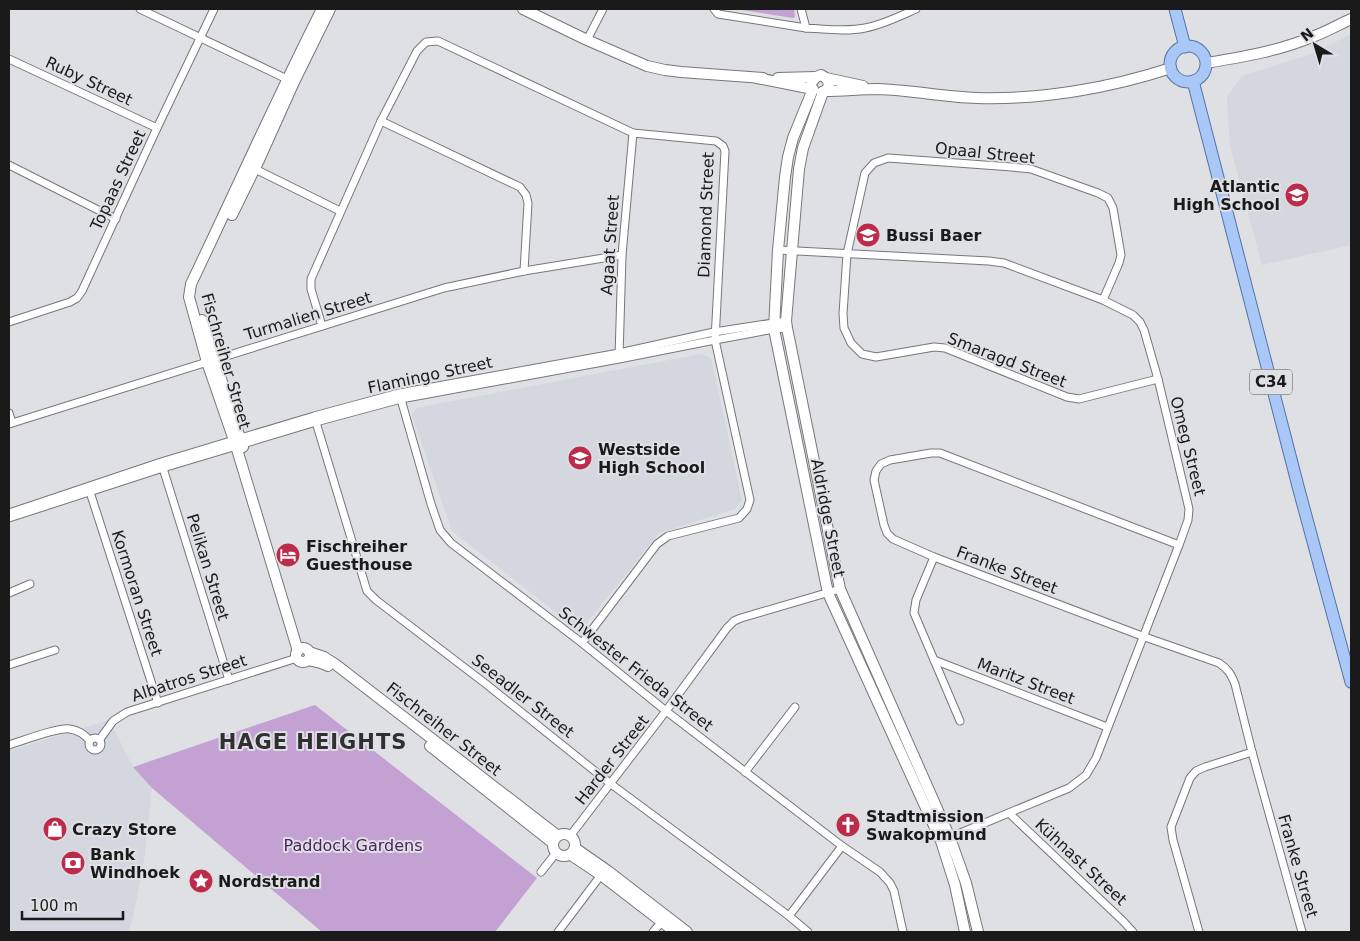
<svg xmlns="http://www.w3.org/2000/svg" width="1360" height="941" font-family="'DejaVu Sans',sans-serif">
<rect width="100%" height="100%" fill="#dfe0e3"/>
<!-- built -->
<g fill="#d4d6e0">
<path d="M 1351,34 L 1351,245 L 1262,265 L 1230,146 L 1227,97 L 1242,76 L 1311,54 Z"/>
<path d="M 701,354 L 711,358 L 742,500 L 735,509 L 659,533 L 585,625 L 575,627 L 452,531 L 412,415 L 416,408 Z"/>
<path d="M 109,720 L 133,767 L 152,788 L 144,860 L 136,903 L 129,932 L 9,932 L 9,751 Z"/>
</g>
<!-- green -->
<g fill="#c4a1d3">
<path d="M 734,9 L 794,9 L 795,17 L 793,18 Z"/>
<path d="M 315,705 L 537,878 L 495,932 L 322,932 L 152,788 L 133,767 Z"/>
</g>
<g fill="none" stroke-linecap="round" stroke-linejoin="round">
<defs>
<g id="street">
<path d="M 140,9 L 291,81"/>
<path d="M 714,9 L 718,14 L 806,28"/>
<path d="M 801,9 L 806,28 C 826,29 846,32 865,28 C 882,25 900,16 916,9"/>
<path d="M 587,40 L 603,9"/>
<path d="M 9,59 L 157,128"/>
<path d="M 381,121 L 520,187 L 526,195 L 528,203 L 524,271"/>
<path d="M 9,165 L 116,219"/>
<path d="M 251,167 L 340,211"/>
<path d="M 778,250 L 989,261 L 1004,263 L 1103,300 L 1133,315 L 1140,322 L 1144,330 L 1158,379 L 1189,509 L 1188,520 L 1179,545 L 1096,758 L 1086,775 L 1069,788 L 946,839"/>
<path d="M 1103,300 L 1119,263 L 1121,255 L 1113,208 L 1108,198 L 1098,193 L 1031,169 L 1012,167 L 888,158 L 874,163 L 865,173 L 847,254 L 843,314 L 844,328 L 851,343 L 862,354 L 876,357 L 934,347 L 945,348 L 1067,397 L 1079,399 L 1158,379"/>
<path d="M 9,322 L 70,302 L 77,298 L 82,291 L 157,128 L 214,9"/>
<path d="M 322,326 L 311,289 L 311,279 L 381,121 L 417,51 L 426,42 L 438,41 L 633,133 L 716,141 L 723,146 L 725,151 L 715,340 L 750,500 L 747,509 L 739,518 L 668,536 L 657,544 L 582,643"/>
<path d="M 619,357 L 622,255 L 633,133"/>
<path d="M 400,396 L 431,504 L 440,530 L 451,543 L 582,643 L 666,711 L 842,846 L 880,872 L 890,883 L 894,891 L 903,932"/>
<path d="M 9,413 L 12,423"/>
<path d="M 315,419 L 367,591 L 376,600 L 486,684 L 611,784 L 789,916 L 808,932"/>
<path d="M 9,424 L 444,288 L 524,271 L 622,255"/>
<path d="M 162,465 L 229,680"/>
<path d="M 89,489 L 158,703"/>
<path d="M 9,513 L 161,462 L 314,416 L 399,393 L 619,353 L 714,332 L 786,321"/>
<path d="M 9,518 L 163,468 L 316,422 L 401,399 L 619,359 L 715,340 L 774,329 L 787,328"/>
<path d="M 1179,545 L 940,453 L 931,453 L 890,460 L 881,464 L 876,471 L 874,480 L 884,525 L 887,533 L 893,539 L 934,557 L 1142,636 L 1219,663 C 1228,669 1231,674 1235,684 L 1252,752 L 1302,932"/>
<path d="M 934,557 L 916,600 L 914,613 L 960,721"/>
<path d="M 9,593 L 30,584"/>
<path d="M 934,660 L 1107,727"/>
<path d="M 9,665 L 55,650"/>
<circle cx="95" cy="744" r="6"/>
<path d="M 100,739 L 113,721 L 127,712 L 297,658"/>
<path d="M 9,745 C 22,741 58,727 70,729 C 78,730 85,735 90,741"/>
<path d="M 745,772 L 795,707"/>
<path d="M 1010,814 L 1123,921 L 1133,932"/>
<path d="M 570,836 L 666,711 L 727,628 L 734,621 L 741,618 L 840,589"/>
<path d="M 541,872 L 556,853"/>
<path d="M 789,916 L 842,846"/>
<path d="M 558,932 L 604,871"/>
<path d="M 653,932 L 664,919"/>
<path d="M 1199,932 L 1173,840 L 1171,827 L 1190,778 L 1196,771 L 1205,767 L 1252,752"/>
</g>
<g id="secondary">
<path d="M 523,9 L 587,40 L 647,66 L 665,70 L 681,72 L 763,78"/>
<path d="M 1206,63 C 1242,57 1279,51 1312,37 C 1326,32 1338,25 1351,19"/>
<path d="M 757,78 L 813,89 L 793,138 L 788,157 L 785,177 L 778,250 L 774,329 L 828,593 L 941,841 L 955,885 L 965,932"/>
<path d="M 778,78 L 816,77"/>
<path d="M 812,82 L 816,77 L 821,75 L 826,78 L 863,86"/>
<path d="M 825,91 C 843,91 861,89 878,89 C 911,90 944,97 977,98 C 1041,100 1110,88 1171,68"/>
<path d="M 822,92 C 829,90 831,84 826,78"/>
<path d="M 823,92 L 803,148 L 799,169 L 786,321 L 787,328 L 840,589 L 950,838 L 966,883 L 978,932"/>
<path d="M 232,215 L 259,160 L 294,82 L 330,9"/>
<path d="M 202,320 L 243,447"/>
<circle cx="303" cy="655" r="7"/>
<path d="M 298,651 L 236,446 L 207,362 L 189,297 L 191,284 C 235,192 276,100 322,9"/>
<path d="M 309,652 L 324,657 L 335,664 L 558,836"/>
<path d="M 308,660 L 321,663 L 328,666"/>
<path d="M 430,746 L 553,843"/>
<circle cx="564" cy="845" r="11"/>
<path d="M 575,848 L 608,871 L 687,932"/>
<path d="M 571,855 L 601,875 L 675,932"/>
</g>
<g id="primary">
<path d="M 1175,9 L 1185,47"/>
<circle cx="1188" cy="64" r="18"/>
<path d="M 1193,81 L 1299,490 L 1351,682"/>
</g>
</defs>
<!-- street casing -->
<use href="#street" stroke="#76777a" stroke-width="9"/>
<!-- secondary casing -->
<use href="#secondary" stroke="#76777a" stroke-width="12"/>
<!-- primary casing -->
<use href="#primary" stroke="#5174a6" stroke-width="13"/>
<!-- street -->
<use href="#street" stroke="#fff" stroke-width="7"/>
<!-- secondary -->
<use href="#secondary" stroke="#fff" stroke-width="10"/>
<!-- primary -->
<use href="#primary" stroke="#a9c8f7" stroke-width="11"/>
</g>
<!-- icons -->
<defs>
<symbol id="school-disc" viewBox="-11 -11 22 22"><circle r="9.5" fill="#bc2b4a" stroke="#dfe0e3"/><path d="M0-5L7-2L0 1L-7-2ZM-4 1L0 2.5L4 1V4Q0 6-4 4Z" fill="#fff"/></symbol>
<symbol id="hotel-disc" viewBox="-11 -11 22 22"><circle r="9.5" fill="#bc2b4a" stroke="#dfe0e3"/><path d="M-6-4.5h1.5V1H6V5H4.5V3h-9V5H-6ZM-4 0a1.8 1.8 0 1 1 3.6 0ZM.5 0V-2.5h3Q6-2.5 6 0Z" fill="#fff"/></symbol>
<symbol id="church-disc" viewBox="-11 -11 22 22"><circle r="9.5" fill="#bc2b4a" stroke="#dfe0e3"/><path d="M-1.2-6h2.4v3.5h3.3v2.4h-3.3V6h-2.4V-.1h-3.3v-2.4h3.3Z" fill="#fff"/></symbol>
<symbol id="shop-disc" viewBox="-11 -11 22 22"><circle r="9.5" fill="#bc2b4a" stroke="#dfe0e3"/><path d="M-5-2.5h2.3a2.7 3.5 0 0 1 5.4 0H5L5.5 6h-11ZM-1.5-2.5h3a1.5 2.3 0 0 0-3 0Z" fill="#fff"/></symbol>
<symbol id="bank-disc" viewBox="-11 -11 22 22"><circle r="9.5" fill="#bc2b4a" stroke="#dfe0e3"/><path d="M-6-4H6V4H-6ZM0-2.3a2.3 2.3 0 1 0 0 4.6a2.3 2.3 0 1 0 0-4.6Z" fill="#fff"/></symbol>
<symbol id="sight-disc" viewBox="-11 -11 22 22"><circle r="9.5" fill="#bc2b4a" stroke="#dfe0e3"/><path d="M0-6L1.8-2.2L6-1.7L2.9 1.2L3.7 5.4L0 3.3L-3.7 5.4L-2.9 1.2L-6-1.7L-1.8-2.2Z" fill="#fff"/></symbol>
</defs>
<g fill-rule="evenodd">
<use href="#school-disc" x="1283" y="181" width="28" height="28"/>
<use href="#school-disc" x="854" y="221" width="28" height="28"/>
<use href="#school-disc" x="566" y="444" width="28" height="28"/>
<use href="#hotel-disc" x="274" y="541" width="28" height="28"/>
<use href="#church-disc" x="834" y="811" width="28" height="28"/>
<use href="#shop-disc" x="41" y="815" width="28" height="28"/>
<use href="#bank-disc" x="59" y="849" width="28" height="28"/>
<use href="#sight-disc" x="187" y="867" width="28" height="28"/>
</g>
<g text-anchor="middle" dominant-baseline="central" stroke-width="4" stroke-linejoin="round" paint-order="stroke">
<!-- shield labels -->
<rect fill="#dfe0e3" stroke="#555557" stroke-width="1" x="1250" y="369.5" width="42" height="25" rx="4"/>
<g font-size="15" font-weight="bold" fill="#1a1a1b">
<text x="1271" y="382">C34</text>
</g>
<!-- street labels -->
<g font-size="16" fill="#1a1a1b" stroke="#dfe0e3">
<text transform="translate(89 81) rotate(25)">Ruby Street</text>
<text transform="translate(985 153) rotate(6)">Opaal Street</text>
<text transform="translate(118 180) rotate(-65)">Topaas Street</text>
<text transform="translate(706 215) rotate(-88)">Diamond Street</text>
<text transform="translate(610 245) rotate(-86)">Agaat Street</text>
<text transform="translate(308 316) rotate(-17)">Turmalien Street</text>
<text transform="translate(1007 360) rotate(21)">Smaragd Street</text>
<text transform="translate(226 361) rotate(74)">Fischreiher Street</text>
<text transform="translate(430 375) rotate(-12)">Flamingo Street</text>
<text transform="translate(1188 446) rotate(76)">Omeg Street</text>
<text transform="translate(828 518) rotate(79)">Aldridge Street</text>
<text transform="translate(208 567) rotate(73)">Pelikan Street</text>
<text transform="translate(1007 570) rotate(21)">Franke Street</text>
<text transform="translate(137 593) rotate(72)">Kormoran Street</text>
<text transform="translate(636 669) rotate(38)">Schwester Frieda Street</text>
<text transform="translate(189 678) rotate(-18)">Albatros Street</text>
<text transform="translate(1026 681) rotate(21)">Maritz Street</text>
<text transform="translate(523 696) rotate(38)">Seeadler Street</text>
<text transform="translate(444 729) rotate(38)">Fischreiher Street</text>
<text transform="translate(612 760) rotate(-52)">Harder Street</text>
<text transform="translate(1081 862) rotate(43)">Kühnast Street</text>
<text transform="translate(1298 866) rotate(74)">Franke Street</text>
</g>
<!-- poi labels -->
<g font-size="16" font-weight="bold" fill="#1a1a1b" stroke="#dfe0e3" text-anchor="start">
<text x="1280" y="186" text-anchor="end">Atlantic<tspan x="1280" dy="18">High School</tspan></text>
<text x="886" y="235">Bussi Baer</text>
<text x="598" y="449">Westside<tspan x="598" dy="18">High School</tspan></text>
<text x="306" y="546">Fischreiher<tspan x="306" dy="18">Guesthouse</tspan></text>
<text x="866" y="816">Stadtmission<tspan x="866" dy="18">Swakopmund</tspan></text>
<text x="72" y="829">Crazy Store</text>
<text x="90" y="854">Bank<tspan x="90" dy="18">Windhoek</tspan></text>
<text x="218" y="881">Nordstrand</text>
</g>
<!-- park labels -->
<g font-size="16" fill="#502061" stroke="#dfe0e3">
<text x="353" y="845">Paddock Gardens</text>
</g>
<!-- district labels -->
<g font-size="21" font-weight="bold" letter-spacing="1" fill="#303033" stroke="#dfe0e3">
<text x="313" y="742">HAGE HEIGHTS</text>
</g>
</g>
<!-- border -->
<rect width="1360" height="941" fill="none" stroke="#1a1a1b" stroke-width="20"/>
<!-- north arrow -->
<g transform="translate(1315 45) rotate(322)" stroke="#dfe0e3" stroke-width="4" paint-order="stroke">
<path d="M0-4L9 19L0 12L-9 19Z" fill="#1a1a1b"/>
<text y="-8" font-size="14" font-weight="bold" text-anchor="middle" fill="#1a1a1b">N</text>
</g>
<!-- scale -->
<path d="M22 911v8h101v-8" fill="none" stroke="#1a1a1b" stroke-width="2.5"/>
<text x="30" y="911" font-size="15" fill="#1a1a1b" stroke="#dfe0e3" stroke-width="4" paint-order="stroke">100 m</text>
</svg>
